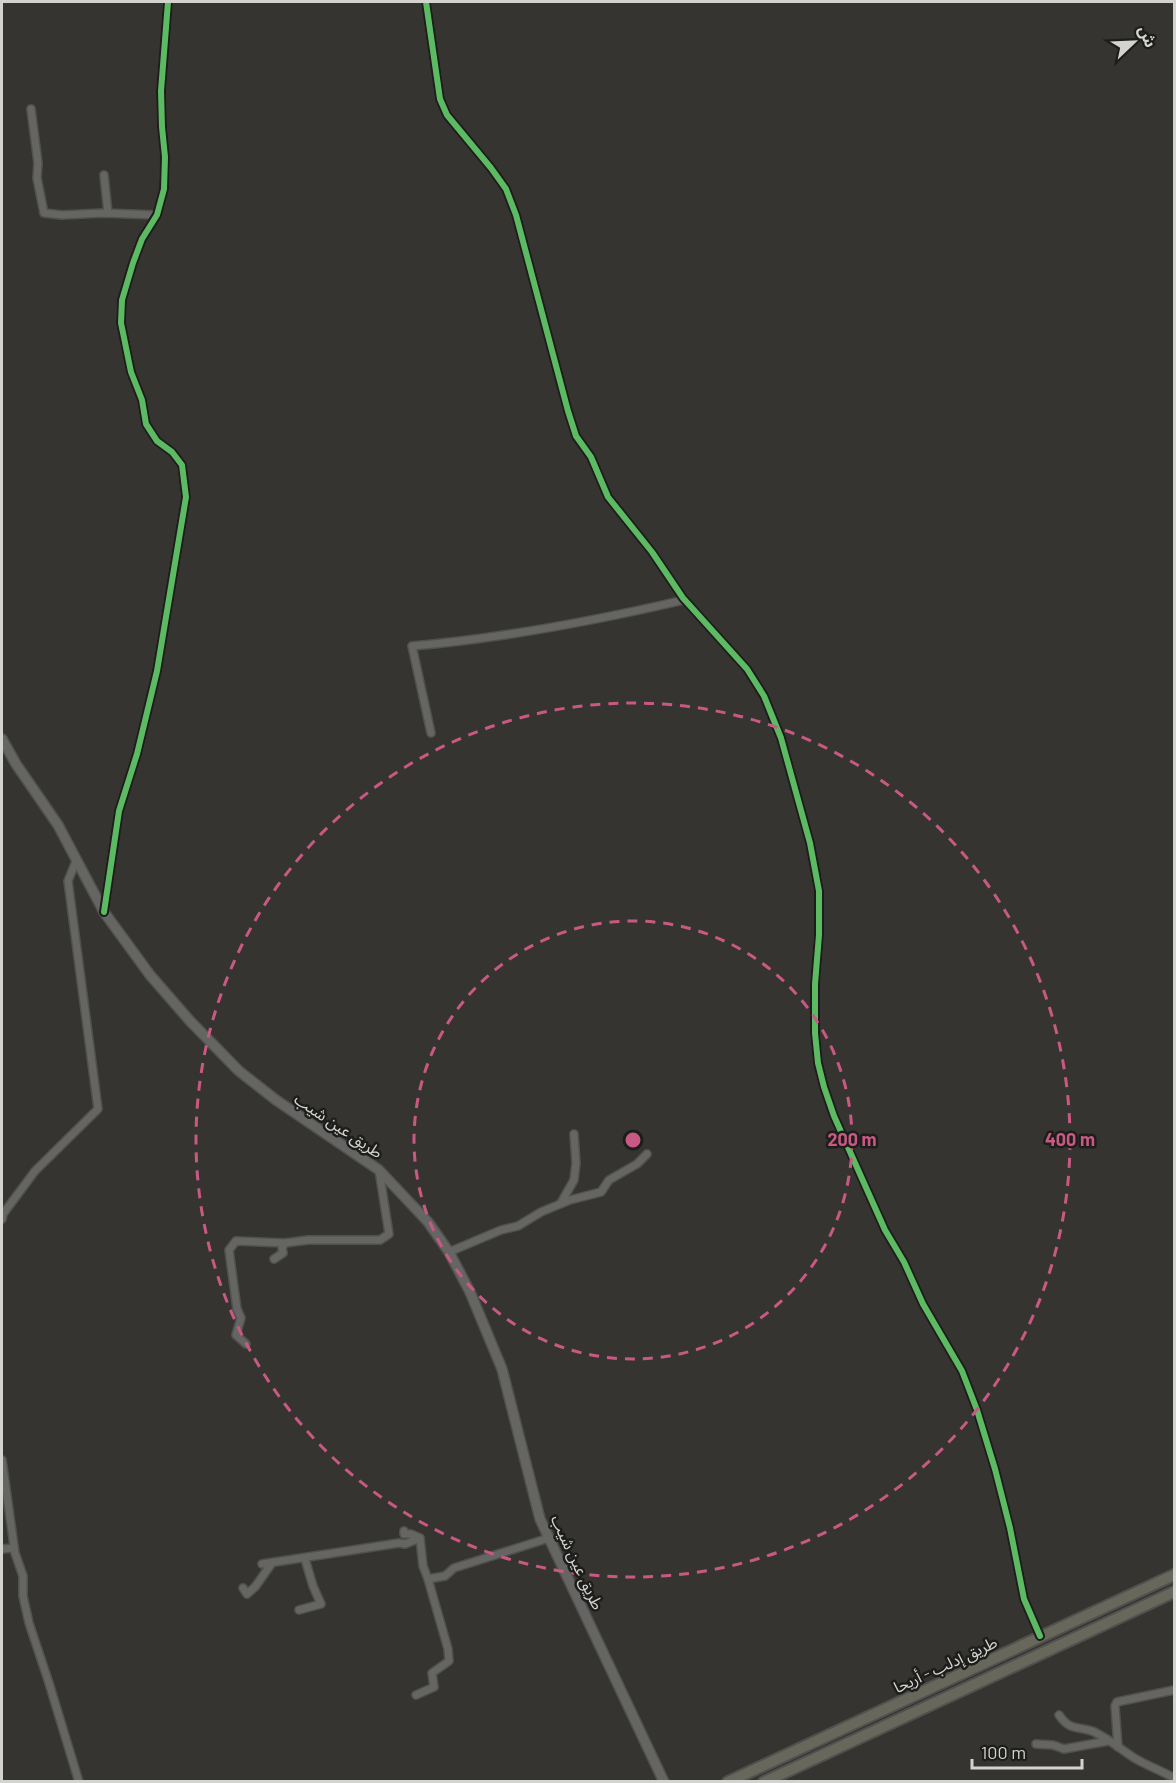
<svg xmlns="http://www.w3.org/2000/svg" width="1176" height="1783" font-family="Barlow,'Noto Sans Arabic',sans-serif">
<rect width="100%" height="100%" fill="#353431"/>
<g fill="none" stroke-linecap="round" stroke-linejoin="round">
<defs>
<g id="street">
<path d="M 426,2 L 440,99 L 447,115 L 491,168 L 506,189 L 516,215 L 568,411 L 576,436 L 591,457 L 608,497 L 652,552 L 683,598 L 747,669 L 764,696 L 781,738 L 810,843 L 819,891 L 819,935 L 815,984 L 815,1033 L 818,1063 L 824,1087 L 834,1116 L 885,1230 L 904,1262 L 923,1304 L 962,1371 L 977,1410 L 995,1469 L 1010,1528 L 1024,1599 L 1040,1636"/>
<path d="M 31,109 L 38,163 L 37,178 L 44,213 L 62,215 L 103,213 L 157,215"/>
<path d="M 104,175 L 108,213"/>
<path d="M 431,733 L 412,646 C 504,638 594,621 684,600"/>
<path d="M 104,912 L 119,811 L 137,754 L 157,671 L 186,497 L 182,465 L 172,452 L 157,441 L 146,424 L 142,400 L 131,372 L 121,323 L 122,300 L 133,263 L 142,239 L 157,215 L 164,189 L 165,157 L 162,127 L 161,91 L 168,2"/>
<path d="M 561,1203 L 574,1180 L 576,1163 L 574,1134"/>
<path d="M 2,1219 L 3,1214 L 35,1171 L 98,1109 L 68,881 L 76,861"/>
<path d="M 449,1252 L 501,1230 L 518,1226 L 541,1212 L 570,1200 L 601,1192 L 609,1180 L 637,1164 L 647,1154"/>
<path d="M 274,1259 L 283,1253 L 282,1248 L 285,1243 L 308,1240 L 380,1240 L 389,1234 L 379,1170"/>
<path d="M 246,1344 L 236,1335 L 241,1318 L 237,1309 L 229,1250 L 236,1241 L 285,1243"/>
<path d="M 2,1460 L 15,1553 L 23,1576 L 23,1596 L 29,1623 L 49,1683 L 79,1782"/>
<path d="M 404,1531 L 404,1534 L 411,1534 L 420,1538 L 423,1566 L 428,1579"/>
<path d="M 2,1549 L 14,1548"/>
<path d="M 262,1564 L 399,1543 L 405,1544 L 420,1538"/>
<path d="M 243,1588 L 247,1594 L 255,1587 L 272,1563"/>
<path d="M 299,1610 L 321,1604 L 313,1586 L 305,1559"/>
<path d="M 416,1695 L 434,1687 L 432,1673 L 449,1661 L 448,1649 L 428,1579 L 445,1576 L 454,1568 L 549,1538"/>
<path d="M 1059,1715 C 1070,1731 1077,1726 1092,1731 C 1105,1736 1123,1751 1136,1759 C 1148,1766 1162,1771 1174,1778"/>
<path d="M 1036,1744 L 1053,1745 L 1064,1749 L 1108,1741"/>
<path d="M 1118,1747 L 1115,1706 L 1117,1702 L 1174,1690"/>
</g>
<path id="secondary" d="M 2,739 L 16,764 L 58,825 L 104,912 L 150,975 L 190,1021 L 239,1071 L 276,1100 L 379,1170 L 428,1222 L 449,1252 L 470,1292 L 502,1369 L 540,1519 L 664,1782"/>
<g id="primary">
<path d="M 728,1782 L 1174,1575"/>
<path d="M 764,1782 L 1174,1592"/>
</g>
</defs>
<!-- street casing -->
<use href="#street" stroke="#50504d" stroke-width="10"/>
<!-- secondary casing -->
<use href="#secondary" stroke="#50504d" stroke-width="12"/>
<!-- primary casing -->
<use href="#primary" stroke="#50504d" stroke-width="14"/>
<!-- street -->
<use href="#street" stroke="#656563" stroke-width="7"/>
<!-- secondary -->
<use href="#secondary" stroke="#656563" stroke-width="9"/>
<!-- primary -->
<use href="#primary" stroke="#68675c" stroke-width="10"/>
<defs>
<g id="cycleway">
<path d="M 426,2 L 440,99 L 447,115 L 491,168 L 506,189 L 516,215 L 568,411 L 576,436 L 591,457 L 608,497 L 652,552 L 683,598 L 747,669 L 764,696 L 781,738 L 810,843 L 819,891 L 819,935 L 815,984 L 815,1033 L 818,1063 L 824,1087 L 834,1116 L 885,1230 L 904,1262 L 923,1304 L 962,1371 L 977,1410 L 995,1469 L 1010,1528 L 1024,1599 L 1040,1636"/>
<path d="M 104,912 L 119,811 L 137,754 L 157,671 L 186,497 L 182,465 L 172,452 L 157,441 L 146,424 L 142,400 L 131,372 L 121,323 L 122,300 L 133,263 L 142,239 L 157,215 L 164,189 L 165,157 L 162,127 L 161,91 L 168,2"/>
</g>
</defs>
<!-- cycleway casing -->
<use href="#cycleway" stroke="#1d1d1b" stroke-width="10"/>
<!-- cycleway -->
<use href="#cycleway" stroke="#5cba63" stroke-width="6"/>
</g>
<!-- distance rings -->
<g fill="none" stroke="#c85984" stroke-width="3" stroke-dasharray="10 8">
<circle cx="633" cy="1140" r="219"/>
<circle cx="633" cy="1140" r="437"/>
</g>
<g text-anchor="middle" dominant-baseline="central" stroke-width="5" stroke-linejoin="round" paint-order="stroke">
<!-- street labels -->
<g font-size="16" fill="#d3d3d0" stroke="#1d1d1b">
<text transform="translate(339 1125) rotate(34)">طريق عين شيب</text>
<text transform="translate(578 1562) rotate(65)">طريق عين شيب</text>
<text transform="translate(945 1664) rotate(-25)">طريق إدلب - أريحا</text>
</g>
</g>
<circle cx="633" cy="1140" r="9" fill="#c85984" stroke="#1d1d1b" stroke-width="3"/>
<g font-size="18" text-anchor="middle" font-weight="bold" fill="#c85984" stroke="#1d1d1b" stroke-width="5" stroke-linejoin="round" paint-order="stroke">
<text x="852" y="1146">200 m</text>
<text x="1070" y="1146">400 m</text>
</g>
<!-- border -->
<rect width="1176" height="1783" fill="none" stroke="#d3d3d0" stroke-width="6"/>
<!-- north arrow -->
<g transform="translate(1134 42) rotate(67)" stroke="#1d1d1b" stroke-width="4.5" paint-order="stroke">
<path d="M0-4.5L10 22L0 15L-10 22Z" fill="#d3d3d0"/>
<text y="-9" font-size="16" font-weight="bold" text-anchor="middle" fill="#d3d3d0">ش</text>
</g>
<!-- scale -->
<path d="M972 1759v9h110v-9" fill="none" stroke="#d3d3d0" stroke-width="3"/>
<text x="981" y="1759" font-size="18" fill="#d3d3d0" stroke="#1d1d1b" stroke-width="4.5" paint-order="stroke">100 m</text>
</svg>
